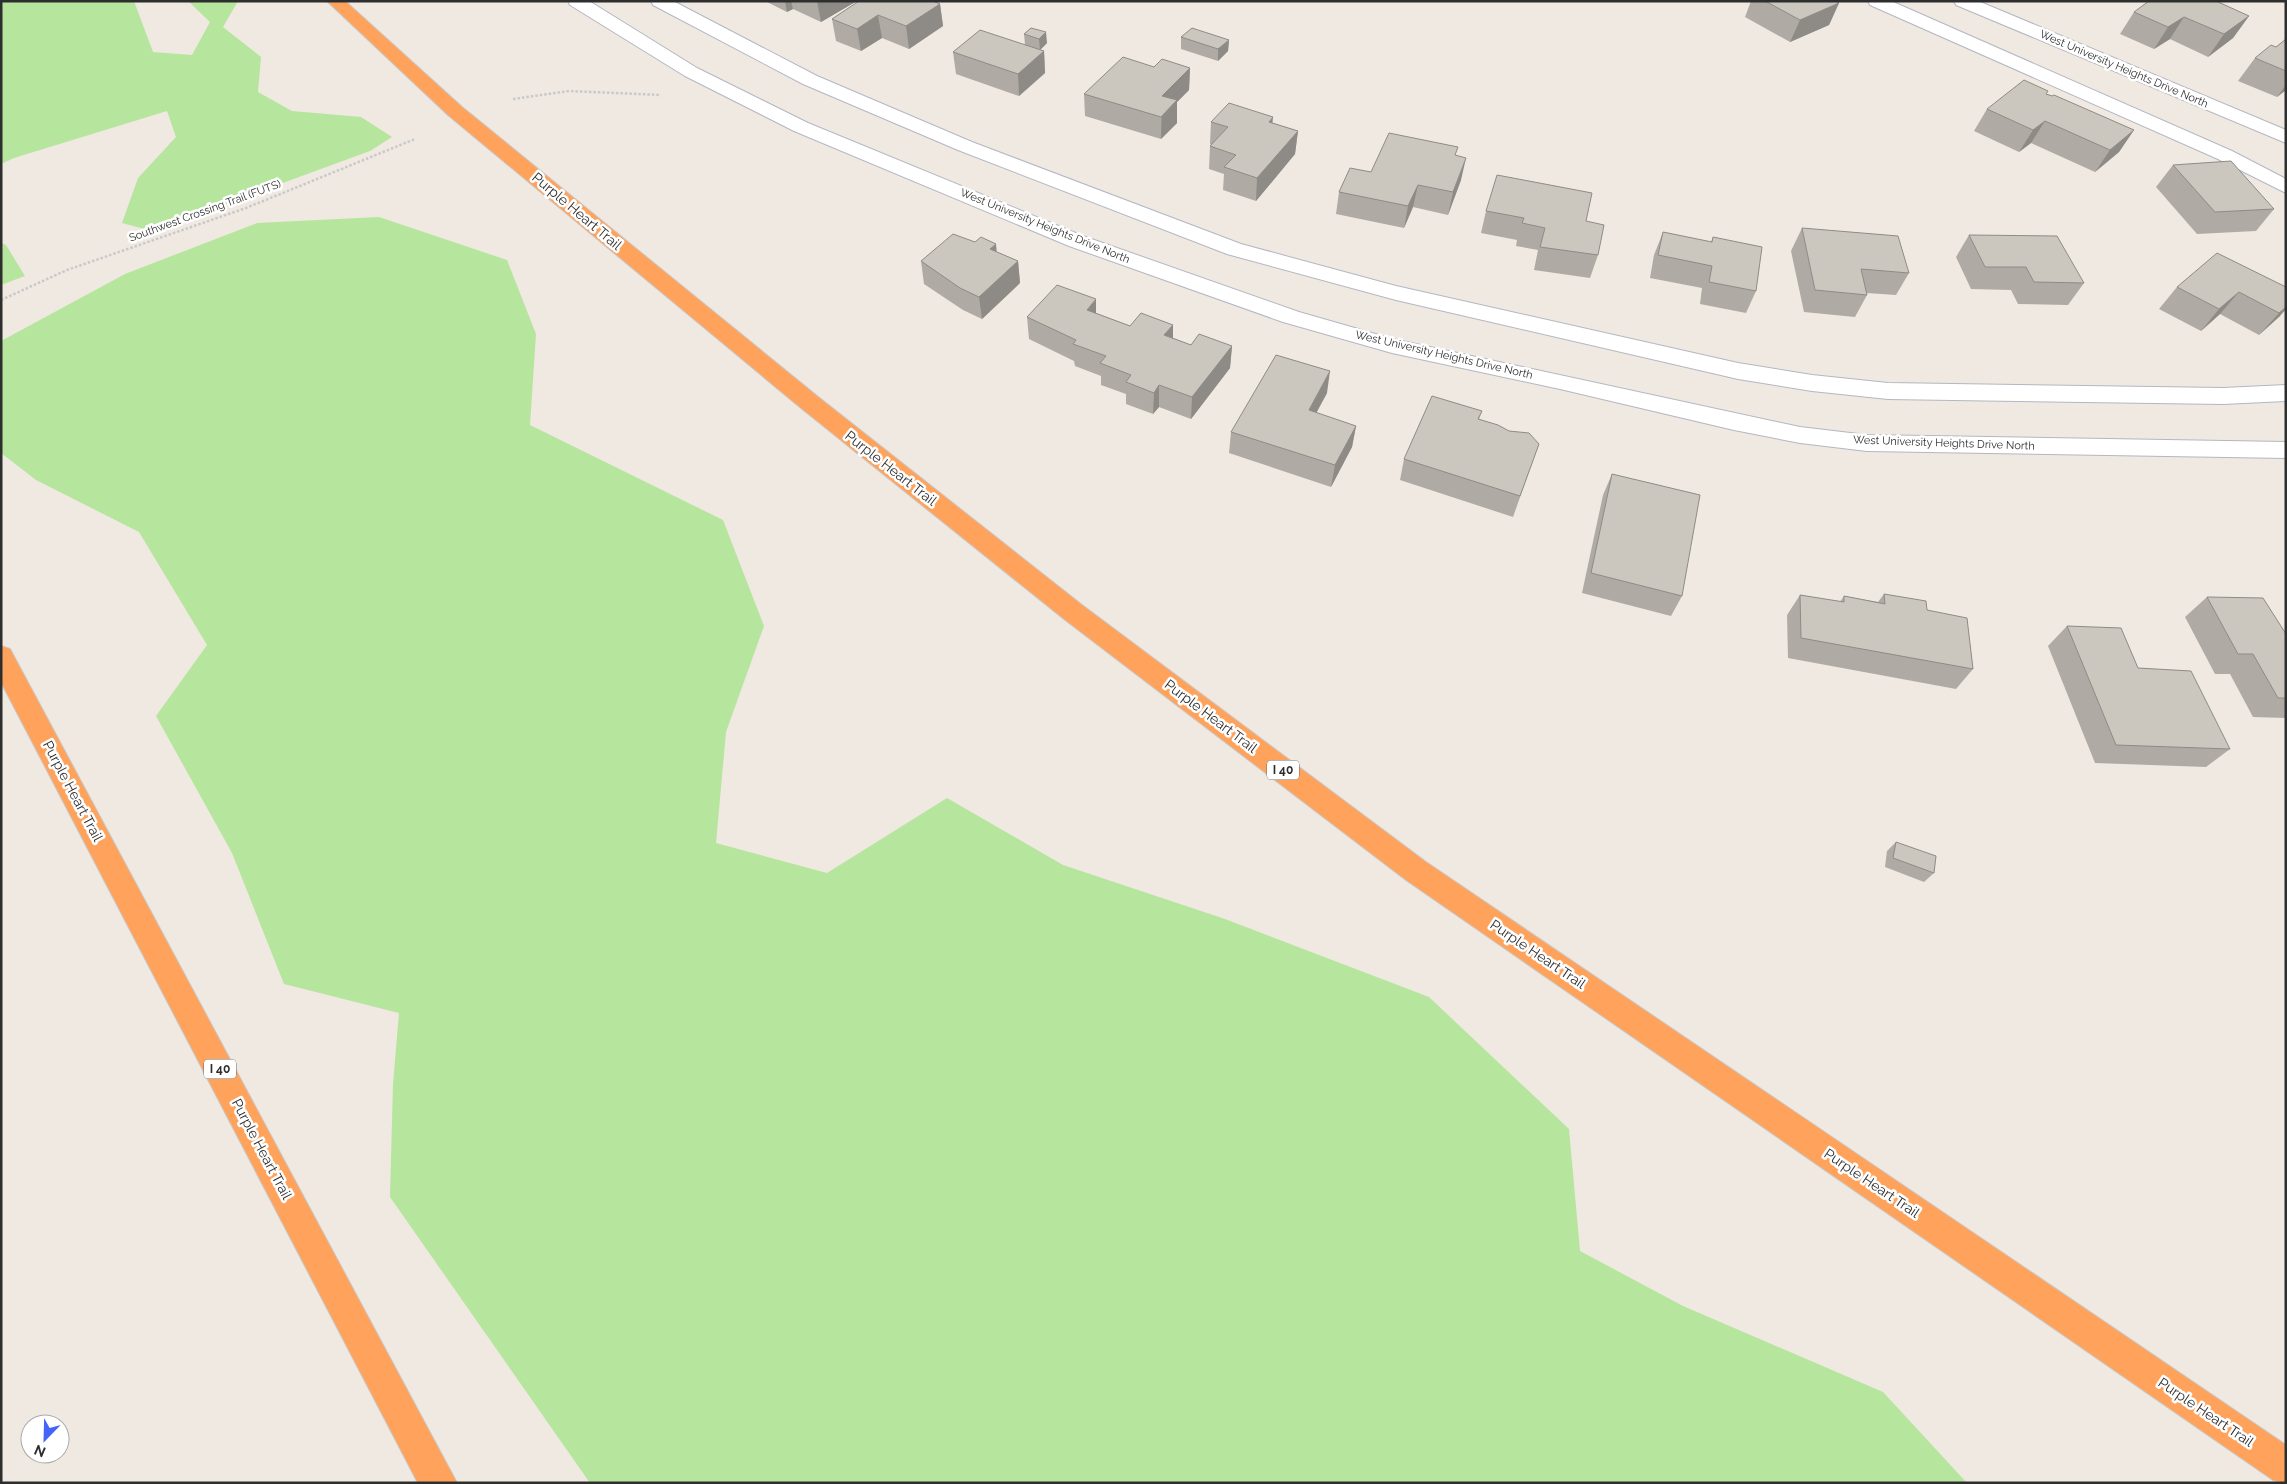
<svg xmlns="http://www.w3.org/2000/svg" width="2287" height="1484" font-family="Raleway,sans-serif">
<rect width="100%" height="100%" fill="#efe9e1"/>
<!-- green -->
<g fill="#b6e59e">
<path d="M 1,1 L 134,1 L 153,52 L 192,55 L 210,22 L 188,1 L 238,1 L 223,27 L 261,57 L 258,92 L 292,111 L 361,117 L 392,137 L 370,151 L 152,231 L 122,223 L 138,178 L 176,137 L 167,111 L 14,158 L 1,164 Z"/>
<path d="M 379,217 L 507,260 L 536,334 L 530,425 L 723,520 L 764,626 L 726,732 L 716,843 L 827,873 L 947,798 L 1063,865 L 1225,919 L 1429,997 L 1569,1129 L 1580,1251 L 1683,1306 L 1883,1392 L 1967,1483 L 590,1483 L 390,1197 L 393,1084 L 399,1013 L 284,984 L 232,853 L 156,716 L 207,645 L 139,532 L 36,480 L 1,453 L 1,341 L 125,274 L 257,223 Z"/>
<path d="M 1,243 L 6,245 L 25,276 L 1,285 Z"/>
</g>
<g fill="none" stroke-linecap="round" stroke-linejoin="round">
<defs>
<g id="secondary">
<path d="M 568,1 L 589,1 L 697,68 L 808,123 L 1083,236 L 1299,312 L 1393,339 L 1800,427 L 1867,435 L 2286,442 L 2286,458 L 1867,451 L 1800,443 L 1734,430 L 1560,389 L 1392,353 L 1283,322 L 1069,246 L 794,131 L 685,76 L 570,5 Z"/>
<path d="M 651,1 L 673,1 L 817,76 L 972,142 L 1241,244 L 1396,286 L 1738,363 L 1812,375 L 1888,383 L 2223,388 L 2286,385 L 2286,401 L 2223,404 L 1888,399 L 1812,391 L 1738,379 L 1396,300 L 1227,254 L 958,150 L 803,84 L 653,5 Z"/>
<path d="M 1868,1 L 1891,1 L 2232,151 L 2286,179 L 2286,193 L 2218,159 L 1870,5 Z"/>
<path d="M 1954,1 L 1978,1 L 2286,130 L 2286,143 L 1956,5 Z"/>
</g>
<g id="highway">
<path d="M 327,1 L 345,1 L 462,107 L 817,396 L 1082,605 L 1426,862 L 2286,1445 L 2286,1483 L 2273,1480 L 1406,880 L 1064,619 L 801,408 L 448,115 Z"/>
<path d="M 1,646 L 10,649 L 457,1483 L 418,1483 L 1,682 Z"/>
</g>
</defs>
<!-- secondary casing -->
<use href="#secondary" stroke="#b4b7c1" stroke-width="2"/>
<!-- highway casing -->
<use href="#highway" stroke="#c9c9c9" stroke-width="2"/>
<!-- path -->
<g stroke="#c9c9c9" stroke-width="2.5" stroke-dasharray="2.5 2" stroke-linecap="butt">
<path d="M 513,99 L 569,91 L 661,95"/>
<path d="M 1,300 L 67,270 L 246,208 L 415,139"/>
</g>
<!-- secondary -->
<use href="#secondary" fill="#fff" fill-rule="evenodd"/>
<!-- highway -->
<use href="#highway" fill="#ffa35c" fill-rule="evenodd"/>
</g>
<!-- wall -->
<g fill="#afaba4">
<path d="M 765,1 L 933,1 L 940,4 L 943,26 L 909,49 L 882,38 L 861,51 L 836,41 L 832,19 L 858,2 L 857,1 L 821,22 L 793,9 L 787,12 Z"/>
<path d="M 1751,1 L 1836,1 L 1839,3 L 1829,25 L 1790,42 L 1745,17 Z"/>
<path d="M 2134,12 L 2249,16 L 2233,38 L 2208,57 L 2170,39 L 2154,49 L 2120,34 Z"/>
<path d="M 1031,28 L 1047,43 L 1040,50 L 1044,51 L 1045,73 L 1019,96 L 956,74 L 953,52 L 1025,45 L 1024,34 Z"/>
<path d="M 1181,37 L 1229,40 L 1228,51 L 1218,61 L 1181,49 Z"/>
<path d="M 2286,39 L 2286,90 L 2277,97 L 2238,81 L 2255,58 L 2276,47 Z"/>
<path d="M 1154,67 L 1190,68 L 1189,90 L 1177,102 L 1177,123 L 1161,139 L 1085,116 L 1084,94 Z"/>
<path d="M 2047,94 L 2134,130 L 2119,152 L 2095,172 L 2031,143 L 2019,152 L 1974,131 L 1987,109 Z"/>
<path d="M 1211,122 L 1273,123 L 1298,131 L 1295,154 L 1256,201 L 1223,190 L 1224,174 L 1209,169 L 1210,146 L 1212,145 L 1210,144 Z"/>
<path d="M 1456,156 L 1461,180 L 1448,215 L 1413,207 L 1404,228 L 1336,214 L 1339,192 L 1371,172 Z"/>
<path d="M 2173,165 L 2274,209 L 2256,231 L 2197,234 L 2156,187 Z"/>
<path d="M 1486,211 L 1586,221 L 1598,255 L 1590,278 L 1534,270 L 1538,250 L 1516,246 L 1517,240 L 1481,233 Z"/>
<path d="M 1802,228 L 1909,273 L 1896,295 L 1867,293 L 1867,295 L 1855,317 L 1804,312 L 1791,251 Z"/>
<path d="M 1663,232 L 1711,242 L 1713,237 L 1756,291 L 1746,313 L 1700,304 L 1702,288 L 1650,278 L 1654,255 Z"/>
<path d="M 1969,235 L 2084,283 L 2068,305 L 2018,304 L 2011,290 L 1971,289 L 1956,257 Z"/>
<path d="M 997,252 L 1018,261 L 1020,283 L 982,319 L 963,310 L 924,284 L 921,261 Z"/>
<path d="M 2177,287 L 2286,287 L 2280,316 L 2259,335 L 2220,314 L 2201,331 L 2159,309 Z"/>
<path d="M 1096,313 L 1130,326 L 1173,325 L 1173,338 L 1191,345 L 1232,346 L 1230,368 L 1191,419 L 1159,407 L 1153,414 L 1126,404 L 1126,394 L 1101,385 L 1101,376 L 1075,366 L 1074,361 L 1029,339 L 1027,317 Z"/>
<path d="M 1327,393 L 1316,413 L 1356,426 L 1352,447 L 1331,487 L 1229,453 L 1231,432 Z"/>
<path d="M 1482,411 L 1479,419 L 1539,444 L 1513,517 L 1400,480 L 1404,459 Z"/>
<path d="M 1612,474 L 1682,596 L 1671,616 L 1582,593 L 1603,495 Z"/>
<path d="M 1884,594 L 1927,610 L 1973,669 L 1956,689 L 1788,658 L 1787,615 L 1800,595 L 1840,602 L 1844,596 L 1878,602 Z"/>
<path d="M 2207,597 L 2284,632 L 2286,630 L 2286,718 L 2253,717 L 2230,674 L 2215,674 L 2185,617 Z"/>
<path d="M 2067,626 L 2138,668 L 2230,749 L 2206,767 L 2095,763 L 2048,646 Z"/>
<path d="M 1896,842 L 1934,873 L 1924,882 L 1885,867 L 1887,851 Z"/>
</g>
<!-- shaded-wall -->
<g fill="#8e8b86">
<path d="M 785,1 L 791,1 L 793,9 L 787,12 Z"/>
<path d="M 817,1 L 857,1 L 821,22 Z"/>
<path d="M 1839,3 L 1829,25 L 1790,42 L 1800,20 Z"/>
<path d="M 940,4 L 943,26 L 909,49 L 906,26 Z"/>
<path d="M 878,15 L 882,38 L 861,51 L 857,29 Z"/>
<path d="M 2249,16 L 2233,38 L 2208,57 L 2224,34 Z"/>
<path d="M 2184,17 L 2170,39 L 2154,49 L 2168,27 Z"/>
<path d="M 1046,32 L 1047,43 L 1040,50 L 1039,39 Z"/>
<path d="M 1229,40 L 1228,51 L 1218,61 L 1218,49 Z"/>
<path d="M 1044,51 L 1045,73 L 1019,96 L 1018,74 Z"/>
<path d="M 1190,68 L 1189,90 L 1177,102 L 1177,123 L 1161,139 L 1162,96 Z"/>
<path d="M 2286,85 L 2286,90 L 2277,97 Z"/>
<path d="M 1273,117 L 1271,139 L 1269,122 Z"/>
<path d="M 2045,121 L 2031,143 L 2019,152 L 2033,130 Z"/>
<path d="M 2134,130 L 2119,152 L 2095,172 L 2110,150 Z"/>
<path d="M 1298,131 L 1295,154 L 1256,201 L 1257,178 Z"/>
<path d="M 1466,158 L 1461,180 L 1448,215 L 1453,192 Z"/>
<path d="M 1418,185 L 1413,207 L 1404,228 L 1408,206 Z"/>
<path d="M 996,244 L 998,266 L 990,249 Z"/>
<path d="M 1018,261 L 1020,283 L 982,319 L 979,297 Z"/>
<path d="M 2239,292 L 2220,314 L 2201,331 L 2219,309 Z"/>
<path d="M 1096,299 L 1096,321 L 1087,310 Z"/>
<path d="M 2286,307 L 2286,309 L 2280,316 L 2259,335 L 2279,313 Z"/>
<path d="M 1173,325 L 1173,347 L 1164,335 Z"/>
<path d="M 1232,346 L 1230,368 L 1191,419 L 1192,397 Z"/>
<path d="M 1330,371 L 1327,393 L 1306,432 L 1309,410 Z"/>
<path d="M 1159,385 L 1159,407 L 1153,414 L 1154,393 Z"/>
<path d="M 1356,426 L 1352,447 L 1331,487 L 1335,465 Z"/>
</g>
<!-- building -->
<g fill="#cbc7bf" stroke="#8e8b86">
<path d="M 859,1 L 933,1 L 940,4 L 906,26 L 878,15 L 857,29 L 832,19 Z"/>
<path d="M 1765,1 L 1835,1 L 1839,3 L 1800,20 Z"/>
<path d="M 2149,1 L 2216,1 L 2249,16 L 2224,34 L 2184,17 L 2168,27 L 2134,12 Z"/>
<path d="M 1031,28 L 1046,32 L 1039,39 L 1024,34 Z"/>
<path d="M 1192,28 L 1229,40 L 1218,49 L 1181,37 Z"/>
<path d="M 980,30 L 1044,51 L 1018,74 L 953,52 Z"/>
<path d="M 2286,39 L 2286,71 L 2255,58 L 2271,45 L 2276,47 Z"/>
<path d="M 1123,57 L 1154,67 L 1162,59 L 1190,68 L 1162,96 L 1177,100 L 1161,117 L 1084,94 Z"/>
<path d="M 2024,80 L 2048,91 L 2046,94 L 2052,96 L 2054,95 L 2134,130 L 2110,150 L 2045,121 L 2033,130 L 1987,109 Z"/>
<path d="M 1229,103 L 1273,117 L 1269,122 L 1298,131 L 1257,178 L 1224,167 L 1236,155 L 1210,146 L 1228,127 L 1211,122 Z"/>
<path d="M 1389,133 L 1458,147 L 1455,155 L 1466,158 L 1453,192 L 1418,185 L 1408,206 L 1339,192 L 1350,168 L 1371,172 Z"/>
<path d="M 2231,161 L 2274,209 L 2215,212 L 2173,165 Z"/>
<path d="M 1497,175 L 1592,193 L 1586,221 L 1604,225 L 1598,255 L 1540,247 L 1545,228 L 1522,223 L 1524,218 L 1486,211 Z"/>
<path d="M 1802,228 L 1898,236 L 1909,273 L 1861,269 L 1867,295 L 1815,290 Z"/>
<path d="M 1663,232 L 1712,242 L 1713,237 L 1762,247 L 1756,291 L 1709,282 L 1712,266 L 1658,255 Z"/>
<path d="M 953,234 L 975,242 L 981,237 L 996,244 L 990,249 L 1018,261 L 979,297 L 960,288 L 921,261 Z"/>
<path d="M 1969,235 L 2057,236 L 2084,283 L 2034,282 L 2026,267 L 1985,267 Z"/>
<path d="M 2217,253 L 2286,287 L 2286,307 L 2279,313 L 2239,292 L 2219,309 L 2177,287 Z"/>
<path d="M 1057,285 L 1096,299 L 1087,310 L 1130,326 L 1141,313 L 1173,325 L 1164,335 L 1191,345 L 1199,334 L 1232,346 L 1192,397 L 1159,385 L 1154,393 L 1126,382 L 1131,375 L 1100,363 L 1106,356 L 1073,344 L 1076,340 L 1027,317 Z"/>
<path d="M 1276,355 L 1330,371 L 1309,410 L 1356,426 L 1335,465 L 1231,432 Z"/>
<path d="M 1432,396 L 1482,411 L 1478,419 L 1498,425 L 1509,431 L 1529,433 L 1539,444 L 1520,496 L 1404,459 Z"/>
<path d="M 1612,474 L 1700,495 L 1682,596 L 1591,573 Z"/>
<path d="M 1884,594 L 1926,601 L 1927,610 L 1967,618 L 1973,669 L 1801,638 L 1800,595 L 1844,602 L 1844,596 L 1885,604 Z"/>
<path d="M 2207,597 L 2263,598 L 2286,634 L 2286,698 L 2278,698 L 2253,654 L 2238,654 Z"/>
<path d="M 2067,626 L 2121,628 L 2138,668 L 2191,671 L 2230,749 L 2116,745 Z"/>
<path d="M 1896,842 L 1936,856 L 1934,873 L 1893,858 Z"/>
</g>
<g text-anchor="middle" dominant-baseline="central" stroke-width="5" stroke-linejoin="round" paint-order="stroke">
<!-- far-street labels -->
<g font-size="11" fill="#2e2e2e" stroke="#fff">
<text transform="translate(2124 69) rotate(23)">West University Heights Drive North</text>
<text transform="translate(205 211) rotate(-20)">Southwest Crossing Trail (FUTS)</text>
<text transform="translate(1045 226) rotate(22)">West University Heights Drive North</text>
<text transform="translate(1444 355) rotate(13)">West University Heights Drive North</text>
<text transform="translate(1944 443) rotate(2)">West University Heights Drive North</text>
</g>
<!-- shield labels -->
<g fill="#fff" stroke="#6d6d6d" stroke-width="1">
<rect x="1267" y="760.5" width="32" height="19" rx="4"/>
<rect x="204" y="1059.5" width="32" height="19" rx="4"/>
</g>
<g font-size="12" font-weight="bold" fill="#2e2e2e">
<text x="1283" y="770">I 40</text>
<text x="220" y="1069">I 40</text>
</g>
<!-- street labels -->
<g font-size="14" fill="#2e2e2e" stroke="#fff">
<text transform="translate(577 211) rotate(40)">Purple Heart Trail</text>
<text transform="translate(891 468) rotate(38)">Purple Heart Trail</text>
<text transform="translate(1211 716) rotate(37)">Purple Heart Trail</text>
<text transform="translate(73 791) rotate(62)">Purple Heart Trail</text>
<text transform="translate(1538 954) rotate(34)">Purple Heart Trail</text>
<text transform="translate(262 1149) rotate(62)">Purple Heart Trail</text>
<text transform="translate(1872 1183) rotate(34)">Purple Heart Trail</text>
<text transform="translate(2206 1412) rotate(34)">Purple Heart Trail</text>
</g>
</g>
<!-- border -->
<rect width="2287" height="1484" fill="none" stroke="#2e2e2e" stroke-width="5"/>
<!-- north arrow -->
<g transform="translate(45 1439) rotate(203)"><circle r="24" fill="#ffffff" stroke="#ababab"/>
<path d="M0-4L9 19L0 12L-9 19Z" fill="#4264fb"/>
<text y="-8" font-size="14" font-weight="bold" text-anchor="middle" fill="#2e2e2e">N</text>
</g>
</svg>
